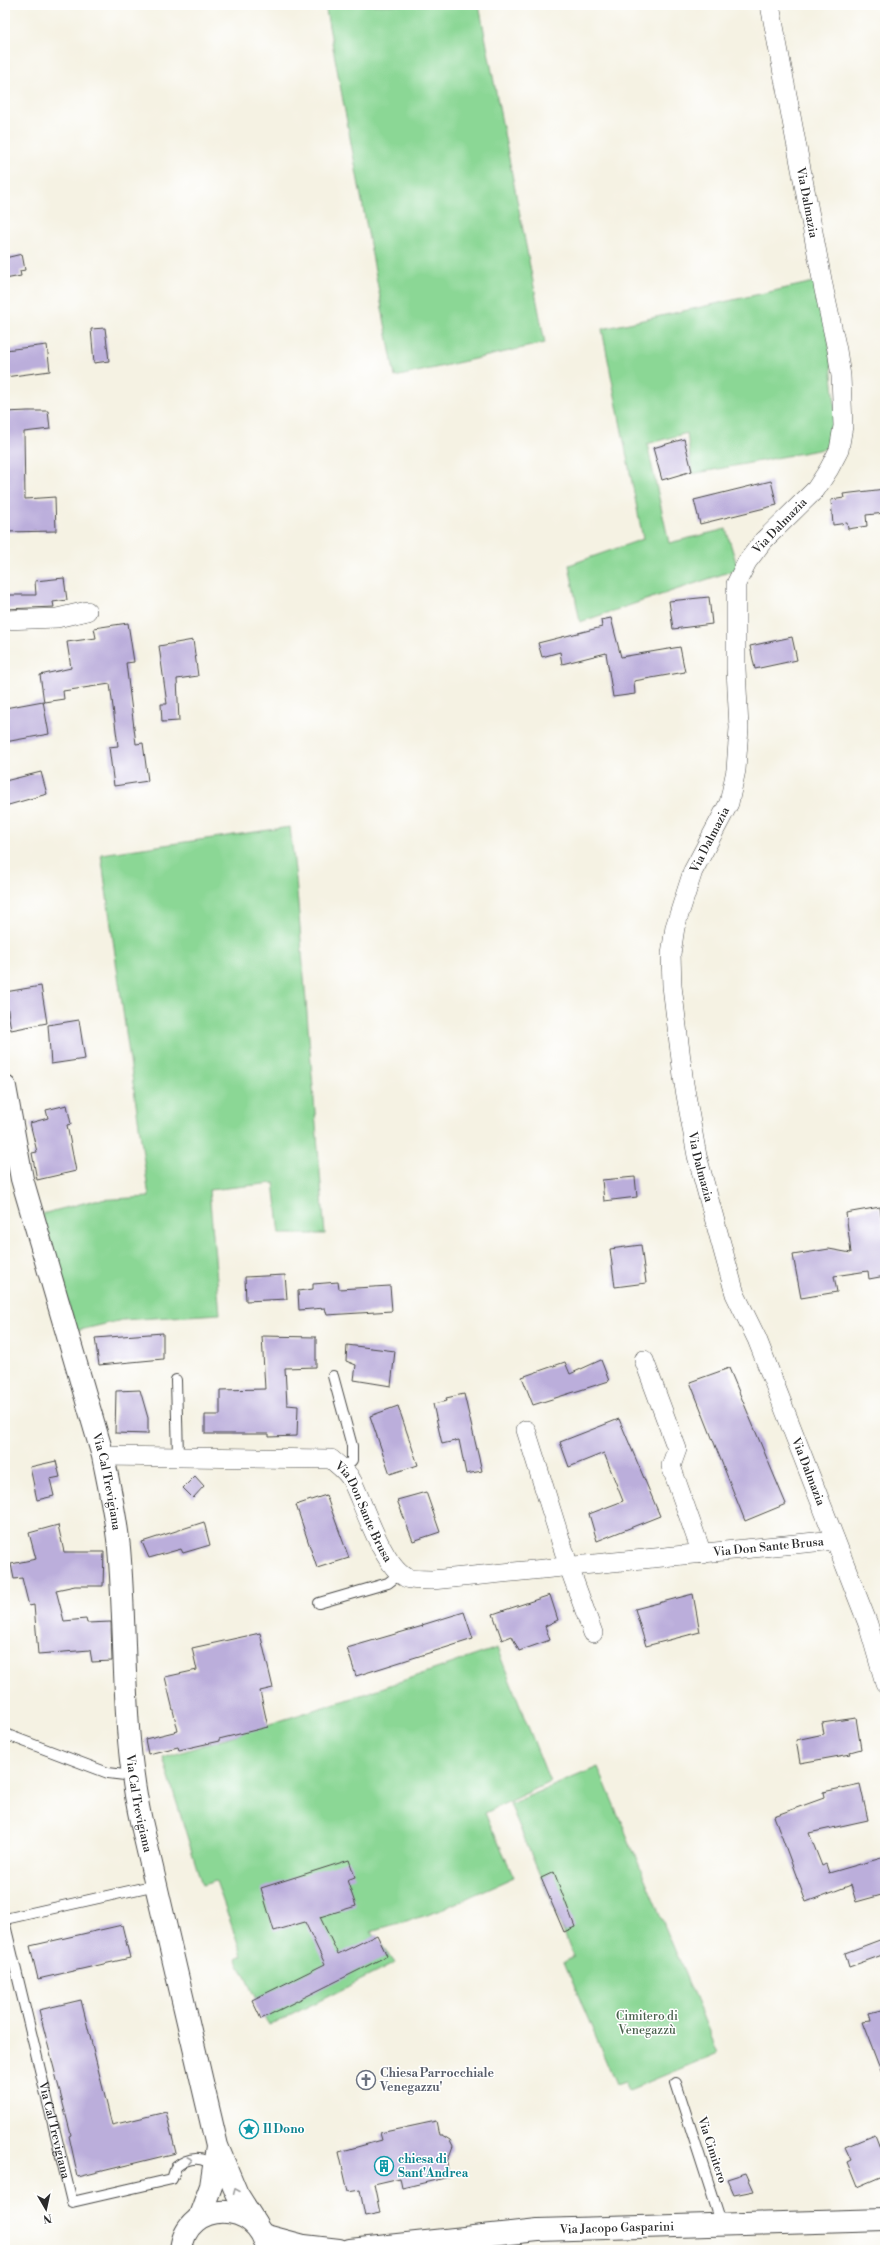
<svg xmlns="http://www.w3.org/2000/svg" width="890" height="2255" font-family="'Libre Bodoni',serif">
<rect width="100%" height="100%" fill="#fff"/>
<filter id="ink" filterUnits="userSpaceOnUse"><feTurbulence type="fractalNoise" baseFrequency=".025" numOctaves="2"/><feDisplacementMap in="SourceGraphic" scale="8" xChannelSelector="R" yChannelSelector="G"/><feConvolveMatrix kernelMatrix="1 2 1 2 8 2 1 2 1" color-interpolation-filters="sRGB"/></filter>
<filter id="wash" filterUnits="userSpaceOnUse"><feTurbulence type="fractalNoise" baseFrequency=".012" numOctaves="4" result="noise"/><feDisplacementMap in="SourceGraphic" scale="16" xChannelSelector="R" yChannelSelector="G"/><feGaussianBlur stdDeviation="0.9" result="paint"/><feColorMatrix in="noise" values="0 0 0 0 0 0 0 0 0 0 0 0 0 0 0 0 0 1.4 0 .05"/><feComposite in="paint" operator="in"/></filter>
<g filter="url(#wash)">
<rect width="100%" height="100%" fill="#f5f2e3"/>
<!-- green -->
<g fill="#8bd795" stroke="#5b8160">
<path d="M 325,5 L 479,5 L 545,343 L 395,377 Z"/>
<path d="M 823,280 L 839,446 L 692,474 L 687,433 L 647,444 L 669,543 L 726,529 L 738,569 L 580,622 L 569,565 L 643,539 L 602,329 Z"/>
<path d="M 290,827 L 296,879 L 325,1234 L 280,1234 L 274,1183 L 209,1190 L 220,1314 L 122,1320 L 76,1331 L 42,1214 L 95,1200 L 149,1197 L 101,854 Z"/>
<path d="M 497,1648 L 550,1782 L 485,1813 L 514,1877 L 431,1914 L 371,1931 L 395,1963 L 269,2026 L 236,1958 L 242,1955 L 216,1881 L 202,1885 L 163,1758 L 361,1695 Z"/>
<path d="M 598,1767 L 718,2053 L 629,2090 L 625,2082 L 616,2085 L 564,1962 L 574,1957 L 510,1804 Z"/>
</g>
<g id="blocks">
<!-- building -->
<g fill="#bbaedb">
<path d="M 22,254 L 25,270 L 20,271 L 21,276 L 5,279 L 5,258 Z"/>
<path d="M 105,328 L 109,361 L 94,363 L 91,329 Z"/>
<path d="M 47,345 L 50,371 L 5,377 L 5,350 Z"/>
<path d="M 28,411 L 48,411 L 50,429 L 24,432 L 25,499 L 55,497 L 56,531 L 5,532 L 5,412 Z"/>
<path d="M 684,439 L 692,471 L 662,480 L 653,448 Z"/>
<path d="M 771,481 L 777,505 L 700,524 L 694,500 Z"/>
<path d="M 885,489 L 885,513 L 866,515 L 867,526 L 848,529 L 847,523 L 833,525 L 831,500 L 844,498 L 843,494 Z"/>
<path d="M 64,578 L 67,600 L 53,602 L 54,607 L 5,609 L 5,595 L 36,595 L 35,581 Z"/>
<path d="M 709,597 L 712,624 L 673,629 L 669,601 Z"/>
<path d="M 611,618 L 621,657 L 680,647 L 685,672 L 634,681 L 635,694 L 613,697 L 606,653 L 562,664 L 560,652 L 542,657 L 538,643 L 602,627 L 601,620 Z"/>
<path d="M 128,623 L 134,662 L 126,663 L 136,744 L 143,743 L 148,781 L 114,786 L 109,747 L 118,746 L 110,684 L 63,691 L 64,699 L 44,702 L 40,675 L 71,668 L 67,642 L 96,638 L 94,628 Z"/>
<path d="M 792,637 L 797,660 L 755,669 L 750,646 Z"/>
<path d="M 193,640 L 198,676 L 177,679 L 179,721 L 162,722 L 161,704 L 167,704 L 159,646 Z"/>
<path d="M 43,701 L 49,734 L 5,742 L 5,708 Z"/>
<path d="M 41,772 L 47,794 L 5,806 L 5,781 Z"/>
<path d="M 41,986 L 47,1023 L 11,1030 L 5,992 Z"/>
<path d="M 79,1020 L 85,1059 L 51,1064 L 48,1025 Z"/>
<path d="M 67,1105 L 71,1124 L 67,1125 L 76,1171 L 37,1180 L 32,1153 L 37,1152 L 30,1123 L 48,1118 L 46,1110 Z"/>
<path d="M 635,1177 L 637,1197 L 604,1201 L 602,1180 Z"/>
<path d="M 880,1207 L 883,1229 L 885,1229 L 885,1276 L 869,1279 L 868,1271 L 834,1276 L 837,1292 L 801,1298 L 793,1255 L 829,1249 L 851,1253 L 846,1213 Z"/>
<path d="M 641,1245 L 646,1283 L 615,1287 L 610,1249 Z"/>
<path d="M 285,1275 L 287,1299 L 246,1301 L 245,1277 Z"/>
<path d="M 338,1282 L 339,1289 L 390,1286 L 392,1311 L 327,1315 L 325,1308 L 299,1310 L 298,1291 L 313,1289 L 313,1284 Z"/>
<path d="M 163,1333 L 163,1359 L 99,1365 L 95,1338 Z"/>
<path d="M 262,1336 L 316,1337 L 316,1367 L 285,1368 L 287,1405 L 298,1406 L 297,1436 L 269,1437 L 269,1434 L 205,1434 L 205,1415 L 220,1415 L 220,1390 L 265,1389 Z"/>
<path d="M 347,1345 L 395,1351 L 391,1386 L 354,1380 L 356,1365 L 346,1361 Z"/>
<path d="M 601,1360 L 609,1381 L 533,1405 L 522,1377 L 565,1362 L 570,1374 Z"/>
<path d="M 729,1368 L 786,1504 L 745,1521 L 690,1382 Z"/>
<path d="M 140,1390 L 148,1418 L 148,1434 L 115,1433 L 116,1391 Z"/>
<path d="M 464,1394 L 482,1471 L 466,1474 L 459,1440 L 442,1444 L 433,1404 L 447,1401 L 446,1398 Z"/>
<path d="M 398,1406 L 418,1465 L 390,1474 L 370,1416 Z"/>
<path d="M 619,1419 L 660,1516 L 597,1541 L 589,1514 L 623,1501 L 604,1453 L 569,1467 L 560,1442 Z"/>
<path d="M 56,1461 L 60,1477 L 50,1479 L 54,1496 L 37,1500 L 30,1467 Z"/>
<path d="M 195,1476 L 204,1486 L 193,1498 L 183,1488 Z"/>
<path d="M 426,1492 L 440,1532 L 413,1541 L 397,1500 Z"/>
<path d="M 326,1495 L 349,1558 L 317,1568 L 296,1505 Z"/>
<path d="M 204,1522 L 210,1545 L 183,1553 L 181,1549 L 149,1558 L 142,1542 Z"/>
<path d="M 58,1525 L 64,1552 L 104,1552 L 103,1586 L 75,1586 L 56,1590 L 64,1621 L 86,1619 L 87,1623 L 111,1622 L 112,1661 L 92,1662 L 90,1650 L 38,1654 L 34,1605 L 29,1606 L 22,1578 L 14,1579 L 11,1564 L 36,1559 L 29,1533 Z"/>
<path d="M 693,1594 L 700,1632 L 646,1646 L 635,1609 Z"/>
<path d="M 550,1595 L 558,1620 L 545,1626 L 550,1640 L 519,1651 L 512,1636 L 502,1640 L 493,1614 Z"/>
<path d="M 464,1612 L 473,1639 L 356,1676 L 347,1648 L 423,1626 L 422,1625 Z"/>
<path d="M 260,1633 L 273,1688 L 260,1691 L 268,1727 L 219,1739 L 219,1741 L 179,1750 L 178,1747 L 148,1754 L 145,1739 L 178,1731 L 165,1677 L 197,1670 L 192,1648 Z"/>
<path d="M 856,1718 L 861,1749 L 850,1752 L 851,1754 L 800,1763 L 796,1740 L 824,1734 L 822,1723 Z"/>
<path d="M 860,1784 L 868,1820 L 809,1833 L 822,1866 L 826,1864 L 829,1873 L 885,1857 L 885,1894 L 856,1902 L 851,1885 L 806,1902 L 774,1816 L 824,1798 L 823,1792 Z"/>
<path d="M 349,1860 L 355,1877 L 347,1880 L 356,1906 L 320,1917 L 338,1954 L 377,1935 L 387,1956 L 261,2019 L 252,2000 L 325,1964 L 305,1922 L 274,1931 L 261,1888 Z"/>
<path d="M 554,1872 L 575,1927 L 564,1932 L 541,1878 Z"/>
<path d="M 122,1925 L 130,1958 L 38,1979 L 30,1946 Z"/>
<path d="M 885,1938 L 885,1954 L 849,1967 L 845,1953 Z"/>
<path d="M 81,2000 L 112,2125 L 166,2112 L 176,2153 L 78,2177 L 69,2136 L 71,2135 L 39,2010 Z"/>
<path d="M 885,2009 L 885,2079 L 884,2079 L 862,2022 L 871,2021 L 869,2013 Z"/>
<path d="M 436,2121 L 439,2135 L 442,2135 L 450,2140 L 453,2146 L 447,2162 L 449,2177 L 402,2188 L 400,2178 L 374,2184 L 380,2213 L 365,2216 L 360,2190 L 348,2192 L 339,2152 L 382,2140 L 380,2133 Z"/>
<path d="M 874,2135 L 885,2163 L 885,2175 L 857,2187 L 847,2162 L 851,2160 L 845,2147 Z"/>
<path d="M 746,2173 L 754,2191 L 734,2195 L 727,2179 Z"/>
</g>
</g>
</g>
<g filter="url(#ink)">
<use href="#blocks" fill-opacity="0" stroke="#494947" stroke-width="1"/>
<g fill="none" stroke-linecap="round" stroke-linejoin="round">
<defs>
<g id="lane">
<path d="M 333,1376 L 352,1446 L 352,1460 L 344,1469"/>
<path d="M 176,1380 L 178,1456"/>
<path d="M 319,1603 L 388,1583 L 401,1573"/>
<path d="M 5,1734 L 108,1773 L 133,1776"/>
<path d="M 5,1919 L 156,1885"/>
<path id="s1" d="M 5,1925 L 72,2202 L 172,2179 L 176,2167 C 188,2157 204,2155 214,2168"/>
<path d="M 676,2083 L 722,2225"/>
</g>
<g id="street">
<path id="s2" d="M 770,5 L 824,290 L 837,350 L 841,376 L 843,426 L 839,450 L 829,469 L 816,489 L 763,541 L 747,562 L 736,584 L 736,669 L 739,728 L 736,770 L 729,803 L 693,871 L 675,927 L 671,954 L 672,986 L 684,1084 L 697,1156 L 735,1294 L 757,1339 L 868,1624 L 885,1683"/>
<path d="M 5,620 L 57,618 L 87,611"/>
<path d="M 644,1360 L 677,1449 L 671,1466 L 702,1554"/>
<path d="M 526,1430 L 569,1567 L 593,1633"/>
<path id="s3" d="M 103,1456 L 331,1459 C 339,1466 348,1472 352,1481 C 364,1505 382,1564 405,1577 C 411,1581 425,1579 432,1580 L 835,1540"/>
</g>
<g id="secondary">
<path id="s4" d="M 5,1087 L 22,1179 L 103,1456 C 109,1486 116,1517 119,1548 C 127,1639 121,1731 141,1821 L 217,2146 L 237,2194 L 256,2224"/>
<path d="M 199,2218 L 211,2186 L 217,2147"/>
</g>
<g id="primary">
<path d="M 263,2235 L 304,2246 L 339,2250"/>
<path d="M 181,2250 C 186,2199 259,2199 267,2250"/>
<path id="s5" d="M 350,2250 L 538,2230 L 885,2220"/>
</g>
</defs>
<!-- lane casing -->
<use href="#lane" stroke="#494947" stroke-width="12"/>
<!-- street casing -->
<use href="#street" stroke="#494947" stroke-width="20"/>
<!-- secondary casing -->
<use href="#secondary" stroke="#494947" stroke-width="24"/>
<!-- primary casing -->
<use href="#primary" stroke="#494947" stroke-width="24"/>
<!-- lane -->
<use href="#lane" stroke="#fff" stroke-width="10"/>
<!-- street -->
<use href="#street" stroke="#fff" stroke-width="19"/>
<!-- secondary -->
<use href="#secondary" stroke="#fff" stroke-width="22"/>
<!-- primary -->
<use href="#primary" stroke="#fff" stroke-width="22"/>
</g>
<!-- one-way arrows -->
<defs><path id="oneway-chevron" d="M-2-3.5L2.5 0L-2 3.5" fill="none" stroke-width="1.6" stroke-linecap="round" stroke-linejoin="round"/></defs>
<g stroke="#a0a0a0">
<use href="#oneway-chevron" transform="translate(190 2160) rotate(-13)"/>
<use href="#oneway-chevron" transform="translate(236 2191) rotate(-113)"/>
</g>
</g>
<!-- icons -->
<defs>
<symbol id="church-ring" viewBox="-11 -11 22 22"><circle r="9.5" fill="#fff" stroke="#6b7280" stroke-width="1.5"/><path d="M-1.2-6h2.4v3.5h3.3v2.4h-3.3V6h-2.4V-.1h-3.3v-2.4h3.3Z" fill="#6b7280"/></symbol>
<symbol id="sight-ring" viewBox="-11 -11 22 22"><circle r="9.5" fill="#fff" stroke="#0f9aa8" stroke-width="1.5"/><path d="M0-6L1.8-2.2L6-1.7L2.9 1.2L3.7 5.4L0 3.3L-3.7 5.4L-2.9 1.2L-6-1.7L-1.8-2.2Z" fill="#0f9aa8"/></symbol>
<symbol id="building-ring" viewBox="-11 -11 22 22"><circle r="9.5" fill="#fff" stroke="#0f9aa8" stroke-width="1.5"/><path d="M-4-6H4V6H1V3H-1V6H-4ZM-2.5-4.3h1.7v1.8h-1.7ZM.8-4.3h1.7v1.8H.8ZM-2.5-1h1.7V.8h-1.7ZM.8-1h1.7V.8H.8Z" fill="#0f9aa8"/></symbol>
</defs>
<g fill-rule="evenodd">
<use href="#church-ring" x="355" y="2069" width="22" height="22"/>
<use href="#sight-ring" x="238" y="2118" width="22" height="22"/>
<use href="#building-ring" x="373" y="2155" width="22" height="22"/>
</g>
<g text-anchor="middle" dominant-baseline="central" stroke-width="3" stroke-linejoin="round" paint-order="stroke">
<!-- street labels -->
<g font-size="12" fill="#2b2b2b" stroke="#fff">
<text stroke="none"><textPath href="#s2" startOffset="201">Via Dalmazia</textPath></text>
<text transform="translate(780 526) rotate(-46)">Via Dalmazia</text>
<text transform="translate(710 840) rotate(-63)">Via Dalmazia</text>
<text stroke="none"><textPath href="#s2" startOffset="1221">Via Dalmazia</textPath></text>
<text stroke="none"><textPath href="#s2" startOffset="1545">Via Dalmazia</textPath></text>
<text stroke="none"><textPath href="#s4" startOffset="408">Via Cal Trevigiana</textPath></text>
<text stroke="none"><textPath href="#s3" startOffset="291">Via Don Sante Brusa</textPath></text>
<text stroke="none"><textPath href="#s3" startOffset="735">Via Don Sante Brusa</textPath></text>
<text stroke="none"><textPath href="#s4" startOffset="732">Via Cal Trevigiana</textPath></text>
<text stroke="none"><textPath href="#s1" startOffset="211">Via Cal Trevigiana</textPath></text>
<text transform="translate(712 2150) rotate(72)">Via Cimitero</text>
<text stroke="none"><textPath href="#s5" startOffset="268">Via Jacopo Gasparini</textPath></text>
</g>
<!-- park labels -->
<g font-size="12" fill="#485f4b" stroke="#fff">
<text x="647" y="2016">Cimitero di<tspan x="647" dy="14">Venegazzù</tspan></text>
</g>
<!-- worship labels -->
<g font-size="12" font-weight="bold" fill="#5b616d" stroke="#fff" text-anchor="start">
<text x="380" y="2073">Chiesa Parrocchiale<tspan x="380" dy="14">Venegazzu'</tspan></text>
</g>
<!-- culture labels -->
<g font-size="12" font-weight="bold" fill="#0d838f" stroke="#fff" text-anchor="start">
<text x="263" y="2129">Il Dono</text>
<text x="398" y="2159">chiesa di<tspan x="398" dy="14">Sant'Andrea</tspan></text>
</g>
</g>
<!-- margin -->
<rect width="890" height="2255" fill="none" stroke="#fff" stroke-width="20"/>
<!-- north arrow -->
<g transform="translate(46 2209) rotate(171)" stroke="#ffffff" stroke-width="3" paint-order="stroke">
<path d="M0-3L7 15L0 10L-7 15Z" fill="#2b2b2b"/>
<text y="-6" font-size="11" font-weight="bold" text-anchor="middle" fill="#2b2b2b">N</text>
</g>
</svg>
